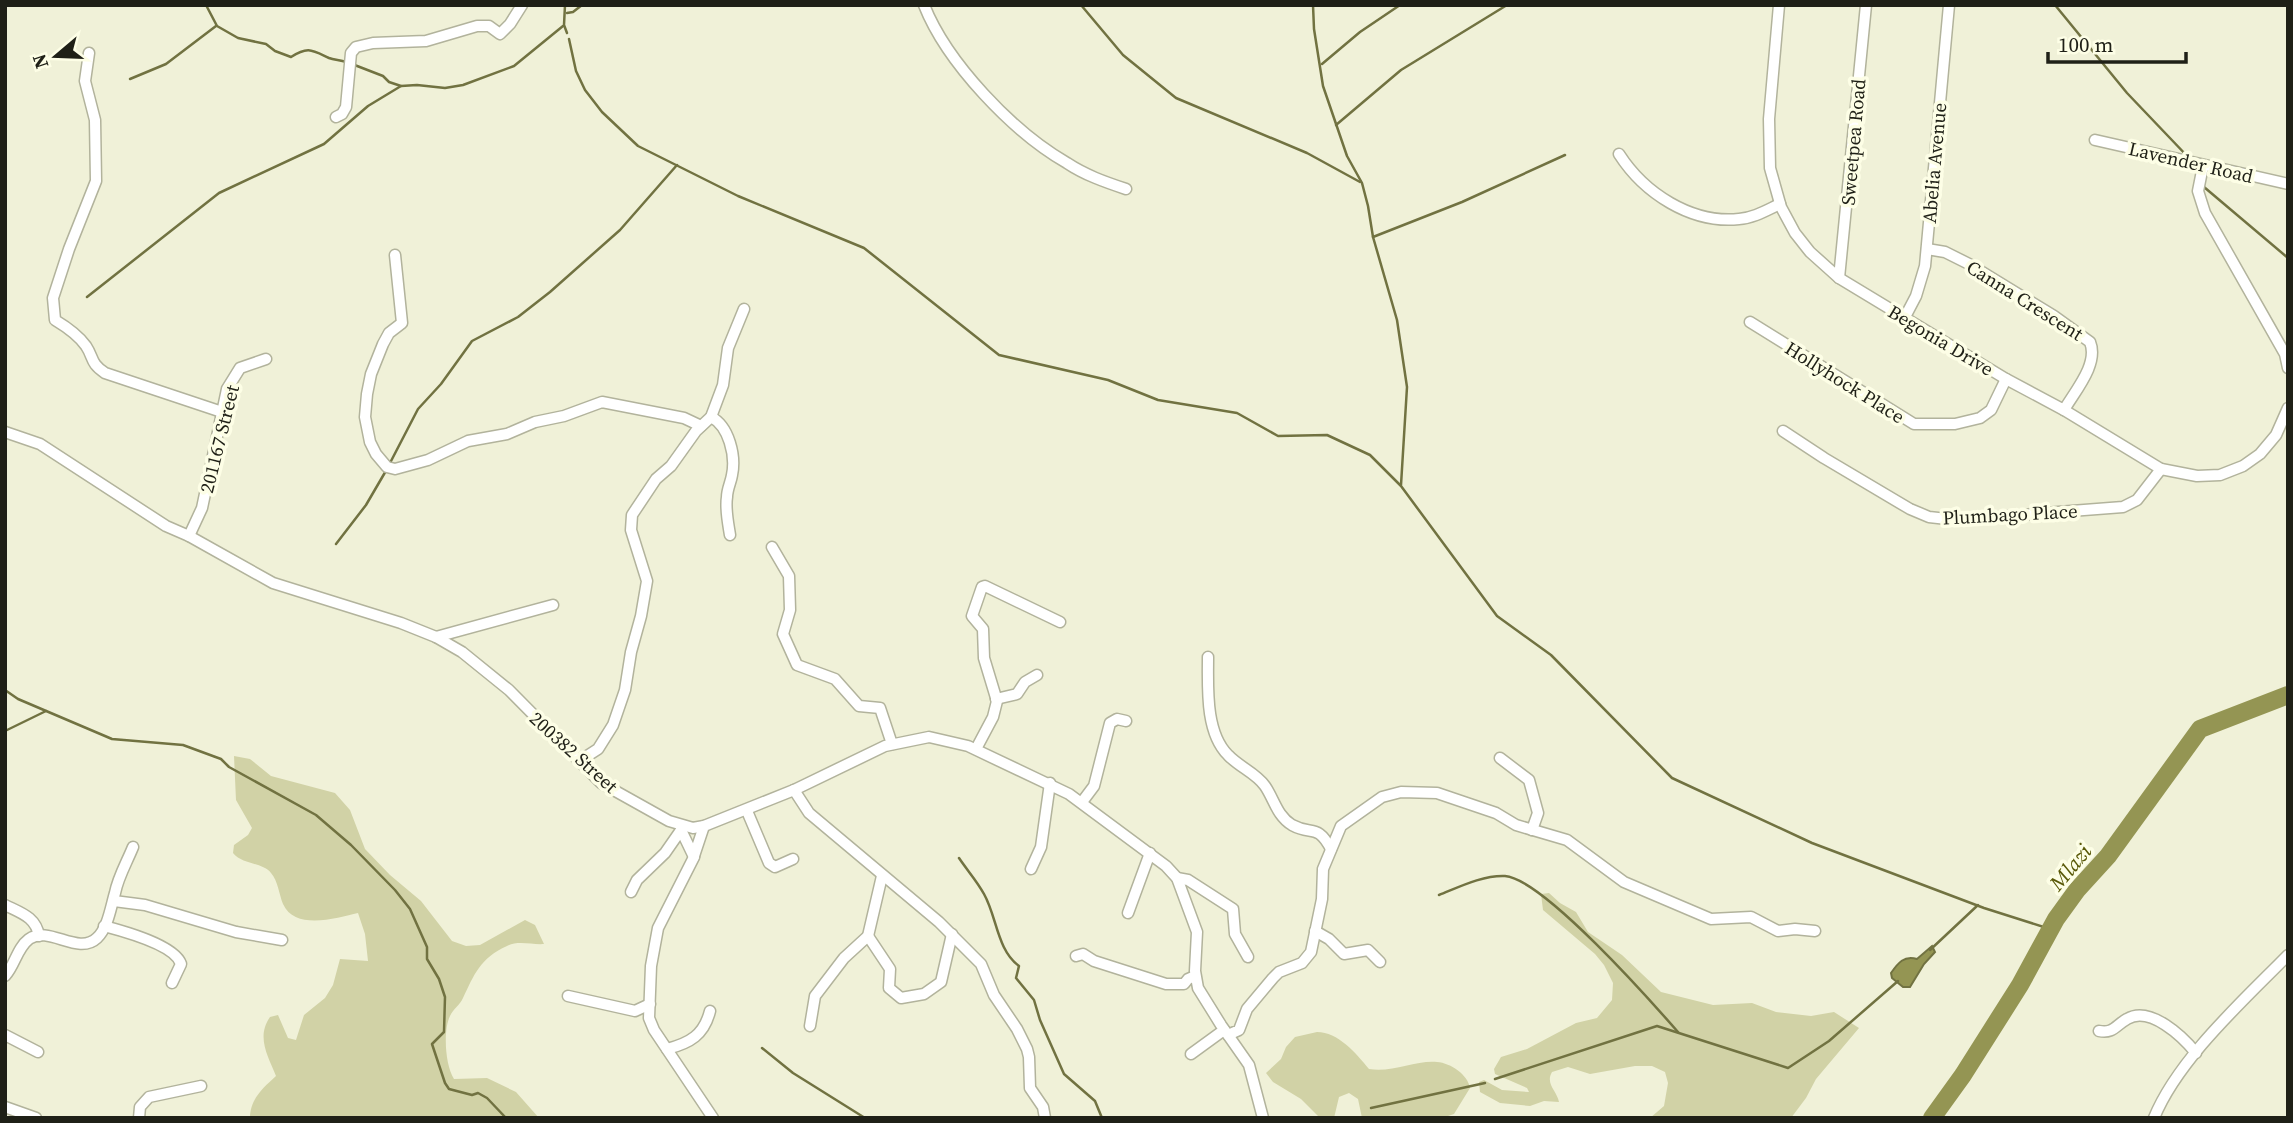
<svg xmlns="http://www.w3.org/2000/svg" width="2293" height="1123" font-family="'Source Serif 4',serif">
<rect width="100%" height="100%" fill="#f0f1d8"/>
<!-- green -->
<g fill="#d1d2a6">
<path d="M 234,756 L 250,759 L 271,776 L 335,793 L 350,810 L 365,849 L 390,875 L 421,901 L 452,941 L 466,946 L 480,945 L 525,920 L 535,925 L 544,944 C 532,945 518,940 507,946 C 480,958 474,975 463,998 C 460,1005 453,1009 450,1016 C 443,1030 445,1065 454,1079 L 487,1078 L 516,1092 L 539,1118 L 250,1118 C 250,1099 263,1088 276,1076 C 268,1056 256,1037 270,1017 L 278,1015 L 288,1038 L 296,1040 L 304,1015 L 325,998 L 333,985 L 340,959 L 368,961 L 365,934 L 358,913 C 337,918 295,931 283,904 C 279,894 278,881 271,873 C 262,862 243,865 233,853 L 234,845 L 248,835 L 252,828 L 236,800 Z"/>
<path d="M 1549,893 L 1560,903 L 1576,912 L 1588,932 L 1622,955 L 1661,992 L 1713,1005 L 1752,1003 L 1776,1012 L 1811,1016 L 1834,1012 L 1859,1028 L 1816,1079 L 1806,1098 L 1791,1118 L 1650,1118 L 1664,1106 L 1668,1083 L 1665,1072 L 1652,1066 L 1635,1066 L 1590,1074 L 1568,1067 L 1552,1072 C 1545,1084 1557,1091 1559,1102 L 1544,1101 L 1530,1106 L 1500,1103 L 1480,1092 L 1479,1082 L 1484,1080 L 1502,1090 L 1529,1092 L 1527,1088 L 1495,1074 L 1494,1069 L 1501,1057 L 1527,1049 L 1576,1023 L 1597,1018 L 1612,1000 L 1613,983 L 1604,965 L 1595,954 L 1543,910 L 1541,894 Z"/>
<path d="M 1317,1032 C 1338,1032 1356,1053 1369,1069 C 1392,1073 1416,1060 1437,1062 C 1451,1063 1468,1075 1470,1088 L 1454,1114 L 1442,1118 L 1362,1118 L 1358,1099 L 1349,1093 L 1339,1097 L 1334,1118 L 1320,1118 L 1301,1099 L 1273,1082 L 1266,1073 L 1281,1059 L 1286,1047 L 1295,1037 Z"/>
</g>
<!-- water -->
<path fill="#949553" stroke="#717241" stroke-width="2" d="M 1932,946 L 1935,952 L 1924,964 L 1910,987 L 1903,987 L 1892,978 L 1891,973 C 1898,963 1904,955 1917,959 Z"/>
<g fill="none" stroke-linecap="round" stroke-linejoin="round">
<!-- stream -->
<g stroke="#717241" stroke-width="2.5">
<path d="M 206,5 L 217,26 L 238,38 L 266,44 L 275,51 L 291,57 C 308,46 312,50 329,58 C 334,60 340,60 346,62"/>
<path d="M 565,5 L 564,25 L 567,33"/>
<path d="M 1081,5 L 1123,55 L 1176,98 L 1307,153 L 1360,182"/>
<path d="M 1313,5 L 1314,29 L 1323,86 L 1347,156 L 1362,183 L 1368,206 L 1373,237 L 1397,320 L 1407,387 L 1401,485"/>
<path d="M 2055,5 L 2127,93 L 2189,158"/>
<path d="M 567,13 L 573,12 L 582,5"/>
<path d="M 569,39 L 576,71 L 585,90 L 602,112 L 638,146 L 738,196 L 864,248 L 999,355 L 1108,380 L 1158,400 L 1237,413 L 1278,436 L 1327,435 L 1370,455 L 1401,486 L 1497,616 L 1551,655 L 1672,778 L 1812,843 L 1984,908 L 2050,929"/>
<path d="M 352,64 L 383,76 L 389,82 L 401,86 L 417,85 L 445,88 L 463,85 L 514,66 L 563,26"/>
<path d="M 1322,64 L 1360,32 L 1400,5"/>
<path d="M 130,79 L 166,64 L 216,26"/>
<path d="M 1336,125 L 1401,70 L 1507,5"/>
<path d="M 2204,187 L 2288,258"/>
<path d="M 1373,237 L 1462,202 L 1565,155"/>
<path d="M 87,297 L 219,193 L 324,144 L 368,106 L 401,86"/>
<path d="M 390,463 L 418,409 L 441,384 L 472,341 L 518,317 L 550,292 L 620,230 L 677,165"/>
<path d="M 336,544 L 366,505 L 387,469"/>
<path d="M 5,690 L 18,699 L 112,739 L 183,745 L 221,759 L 229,767 L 316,815 L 351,845 L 395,890 L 410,909 L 427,947 L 427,959 L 439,979 L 445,997 L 444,1032 L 432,1044 L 445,1083 L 449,1089 L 472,1095 L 478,1093 L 487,1098 L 506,1118"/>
<path d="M 5,731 L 46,711"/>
<path d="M 959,858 C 967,870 977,881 984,894 C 997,917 997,950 1019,966 L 1016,978 L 1034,1000 L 1040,1020 L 1064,1074 L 1095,1101 L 1102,1118"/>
<path d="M 1439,895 C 1459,887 1483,875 1505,876 C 1543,879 1650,1000 1678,1032"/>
<path d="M 1930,950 L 1978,905"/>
<path d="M 762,1048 L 793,1073 L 865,1118"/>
<path d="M 1495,1079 L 1657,1026 L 1788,1068 L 1829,1041 L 1898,981"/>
<path d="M 1371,1108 L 1485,1083"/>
</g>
<!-- river -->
<path stroke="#949553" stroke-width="18" d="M 1932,1118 L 1963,1075 L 2020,985 L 2056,919 L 2077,890 L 2108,856 L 2200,729 L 2288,695"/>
<defs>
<g id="street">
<path d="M 924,5 C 947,63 1013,132 1067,163 C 1085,175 1105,182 1126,189"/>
<path d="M 1779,5 L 1769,119 L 1770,168 L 1781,207 L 1795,233 L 1810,252 L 1839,278 L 2006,379 L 2064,410 L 2161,469 L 2197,476 L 2220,475 L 2243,466 L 2260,454 L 2276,435 L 2288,408"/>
<path d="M 89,53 L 85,81 L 95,120 L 96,181 L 69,249 L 53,298 L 55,320 C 65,326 79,336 86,346 C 94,358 90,363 105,373 L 222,412"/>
<path d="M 336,117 L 342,114 L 346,107 L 351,53 L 356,47 L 373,43 L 426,41 L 477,26 L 489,26 L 500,34 L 510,24 L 522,5"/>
<path d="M 2095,140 L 2288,184"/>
<path d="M 1619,154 C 1644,193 1691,224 1739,219 C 1754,218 1767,210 1780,204"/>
<path d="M 2203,166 L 2198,191 L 2205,213 L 2285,354 L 2288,368"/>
<path d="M 1927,249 L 1945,252 L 1969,264 L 2054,316 L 2090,342 C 2099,364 2075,391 2064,410"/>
<path d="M 395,255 L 402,323 L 389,333 L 383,344 L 371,374 L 367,394 L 365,417 L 370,442 L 376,454 L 387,467 L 395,469 L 428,460 L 468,441 L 507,434 L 535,422 L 564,416 L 602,402 L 684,418 L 701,426"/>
<path d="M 1839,278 L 1866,5"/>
<path d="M 1905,317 L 1916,296 L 1925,266 L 1949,5"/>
<path d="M 1750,322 L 1914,424 L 1955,424 L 1980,418 L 1991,410 L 2006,379"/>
<path d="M 711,417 C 729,426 736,456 732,475 C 731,482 727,489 727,497 C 725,509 728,522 730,535"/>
<path d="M 1783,431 L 1824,458 L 1910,509 L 1929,517 L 1956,520 L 2123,507 L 2137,500 L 2161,469"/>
<path d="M 5,432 L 40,444 L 166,526 L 189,536 L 273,583 L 401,623 L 436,637 L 462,652 L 509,690 L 601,783 L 669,821 L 693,828 L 704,826 L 794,790 L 885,746 L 929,737 L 968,746 L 1069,794 L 1166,866 L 1177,878 L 1197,932 L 1195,971 L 1198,988 L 1221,1025 L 1249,1065 L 1263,1118"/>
<path d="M 189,536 L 202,508 L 227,389 L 240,368 L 266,359"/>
<path d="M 772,547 L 789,576 L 790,610 L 783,634 L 797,665 L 835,679 L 859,706 L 880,708 L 892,744"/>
<path d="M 436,637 L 553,605"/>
<path d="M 1208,657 C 1208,687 1205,732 1228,755 C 1239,767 1256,773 1265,786 C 1274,799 1277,816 1292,825 C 1312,836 1317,823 1331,849"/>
<path d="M 996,699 L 1017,694 L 1025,682 L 1037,675"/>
<path d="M 976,749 L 993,717 L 997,701 L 984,658 L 983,629 L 972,616 L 982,587 L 985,586 L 1060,622"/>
<path d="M 1500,758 L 1529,780 L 1538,813 L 1532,830"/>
<path d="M 581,760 L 598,749 L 613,725 L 625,690 L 631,652 L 641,616 L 647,581 L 631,530 L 632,515 L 656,479 L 671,466 L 696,431 L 711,417 L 723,385 L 728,348 L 744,309"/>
<path d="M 794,790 L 809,813 L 939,922 L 981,964 L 994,995 L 1017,1029 L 1027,1049 L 1029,1057 L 1030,1088 L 1043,1107 L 1045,1118"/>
<path d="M 1082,802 L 1094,786 L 1110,723 L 1117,719 L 1126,721"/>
<path d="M 747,811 L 769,863 L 775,867 L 793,859"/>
<path d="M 684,826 L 681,830 L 694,857"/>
<path d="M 704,826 L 693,859 L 658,928 L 651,966 L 649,1018 L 654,1030 L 713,1118"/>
<path d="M 1031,869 L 1041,847 L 1050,783"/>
<path d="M 1177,878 L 1188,880 L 1233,909 L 1235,934 L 1248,957"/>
<path d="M 631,892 L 637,880 L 665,853 L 681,830"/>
<path d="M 114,901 L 145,905 L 236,932 L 282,940"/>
<path d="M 5,905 C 21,913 36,917 39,936"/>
<path d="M 1128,913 L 1150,853"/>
<path d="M 104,926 C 123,931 175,945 181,964 L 172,983"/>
<path d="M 1315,931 L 1329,939 L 1344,954 L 1368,950 L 1380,962"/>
<path d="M 868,936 L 890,969 L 889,988 L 901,998 L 924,994 L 941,982 L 952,934"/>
<path d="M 1076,956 L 1083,954 L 1094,961 L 1166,984 L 1184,984 L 1188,979 L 1195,976"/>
<path d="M 5,976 C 15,965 17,948 29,939 C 49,925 78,956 97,938 C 108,928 111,906 115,893 C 118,877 127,862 133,847"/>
<path d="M 568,996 L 635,1011 L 650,1004"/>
<path d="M 810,1026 L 815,996 L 844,958 L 868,936 L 882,876"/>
<path d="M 2099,1031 C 2113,1034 2116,1025 2127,1019 C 2150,1005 2183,1037 2196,1053"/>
<path d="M 5,1035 L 38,1052"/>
<path d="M 1228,1035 L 1239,1030 L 1247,1009 L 1273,978 L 1279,972 L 1302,963 L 1311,952 L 1322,899 L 1323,869 L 1341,826 L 1382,797 L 1401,792 L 1437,793 L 1496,813 L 1516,825 L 1567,840 L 1624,882 L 1711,919 L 1751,917 L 1778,931 L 1795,929 L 1815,931"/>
<path d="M 667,1049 C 690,1043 704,1035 710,1011"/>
<path d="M 1191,1054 L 1224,1030"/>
<path d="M 5,1107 L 36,1118"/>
<path d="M 139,1118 L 140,1107 L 149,1097 L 201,1086"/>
<path d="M 2154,1118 C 2178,1059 2244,1000 2288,955"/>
</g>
</defs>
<!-- street casing -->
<use href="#street" stroke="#b2b39c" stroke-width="13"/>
<!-- street -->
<use href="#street" stroke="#fff" stroke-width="10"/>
</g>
<g text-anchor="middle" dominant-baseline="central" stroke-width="7" stroke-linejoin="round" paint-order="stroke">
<!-- street labels -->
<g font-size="19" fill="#1f2017" stroke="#fdfee6">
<text transform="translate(1853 142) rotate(-85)">Sweetpea Road</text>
<text transform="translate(2191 162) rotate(13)">Lavender Road</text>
<text transform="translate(1934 163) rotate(-85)">Abelia Avenue</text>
<text transform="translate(2025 300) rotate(32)">Canna Crescent</text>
<text transform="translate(1941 340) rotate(31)">Begonia Drive</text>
<text transform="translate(1845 382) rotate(32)">Hollyhock Place</text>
<text transform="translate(219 439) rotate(-76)">201167 Street</text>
<text transform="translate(2010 514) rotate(-3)">Plumbago Place</text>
<text transform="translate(574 752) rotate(42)">200382 Street</text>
</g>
<!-- water labels -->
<g font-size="21" font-style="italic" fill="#5a5908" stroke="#fdfee6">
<text transform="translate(2070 867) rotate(-50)">Mlazi</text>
</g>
</g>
<!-- border -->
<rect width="2293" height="1123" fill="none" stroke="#1f2017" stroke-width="14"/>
<!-- north arrow -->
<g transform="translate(56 56) rotate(251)" stroke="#fdfee6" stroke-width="5" paint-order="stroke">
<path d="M0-5L12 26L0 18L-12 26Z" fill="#1f2017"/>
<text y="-10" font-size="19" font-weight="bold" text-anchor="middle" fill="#1f2017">N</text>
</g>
<!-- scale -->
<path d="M2048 52v10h138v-10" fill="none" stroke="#1f2017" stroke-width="3.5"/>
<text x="2058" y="52" font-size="21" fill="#1f2017" stroke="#fdfee6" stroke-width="5" paint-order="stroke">100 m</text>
</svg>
